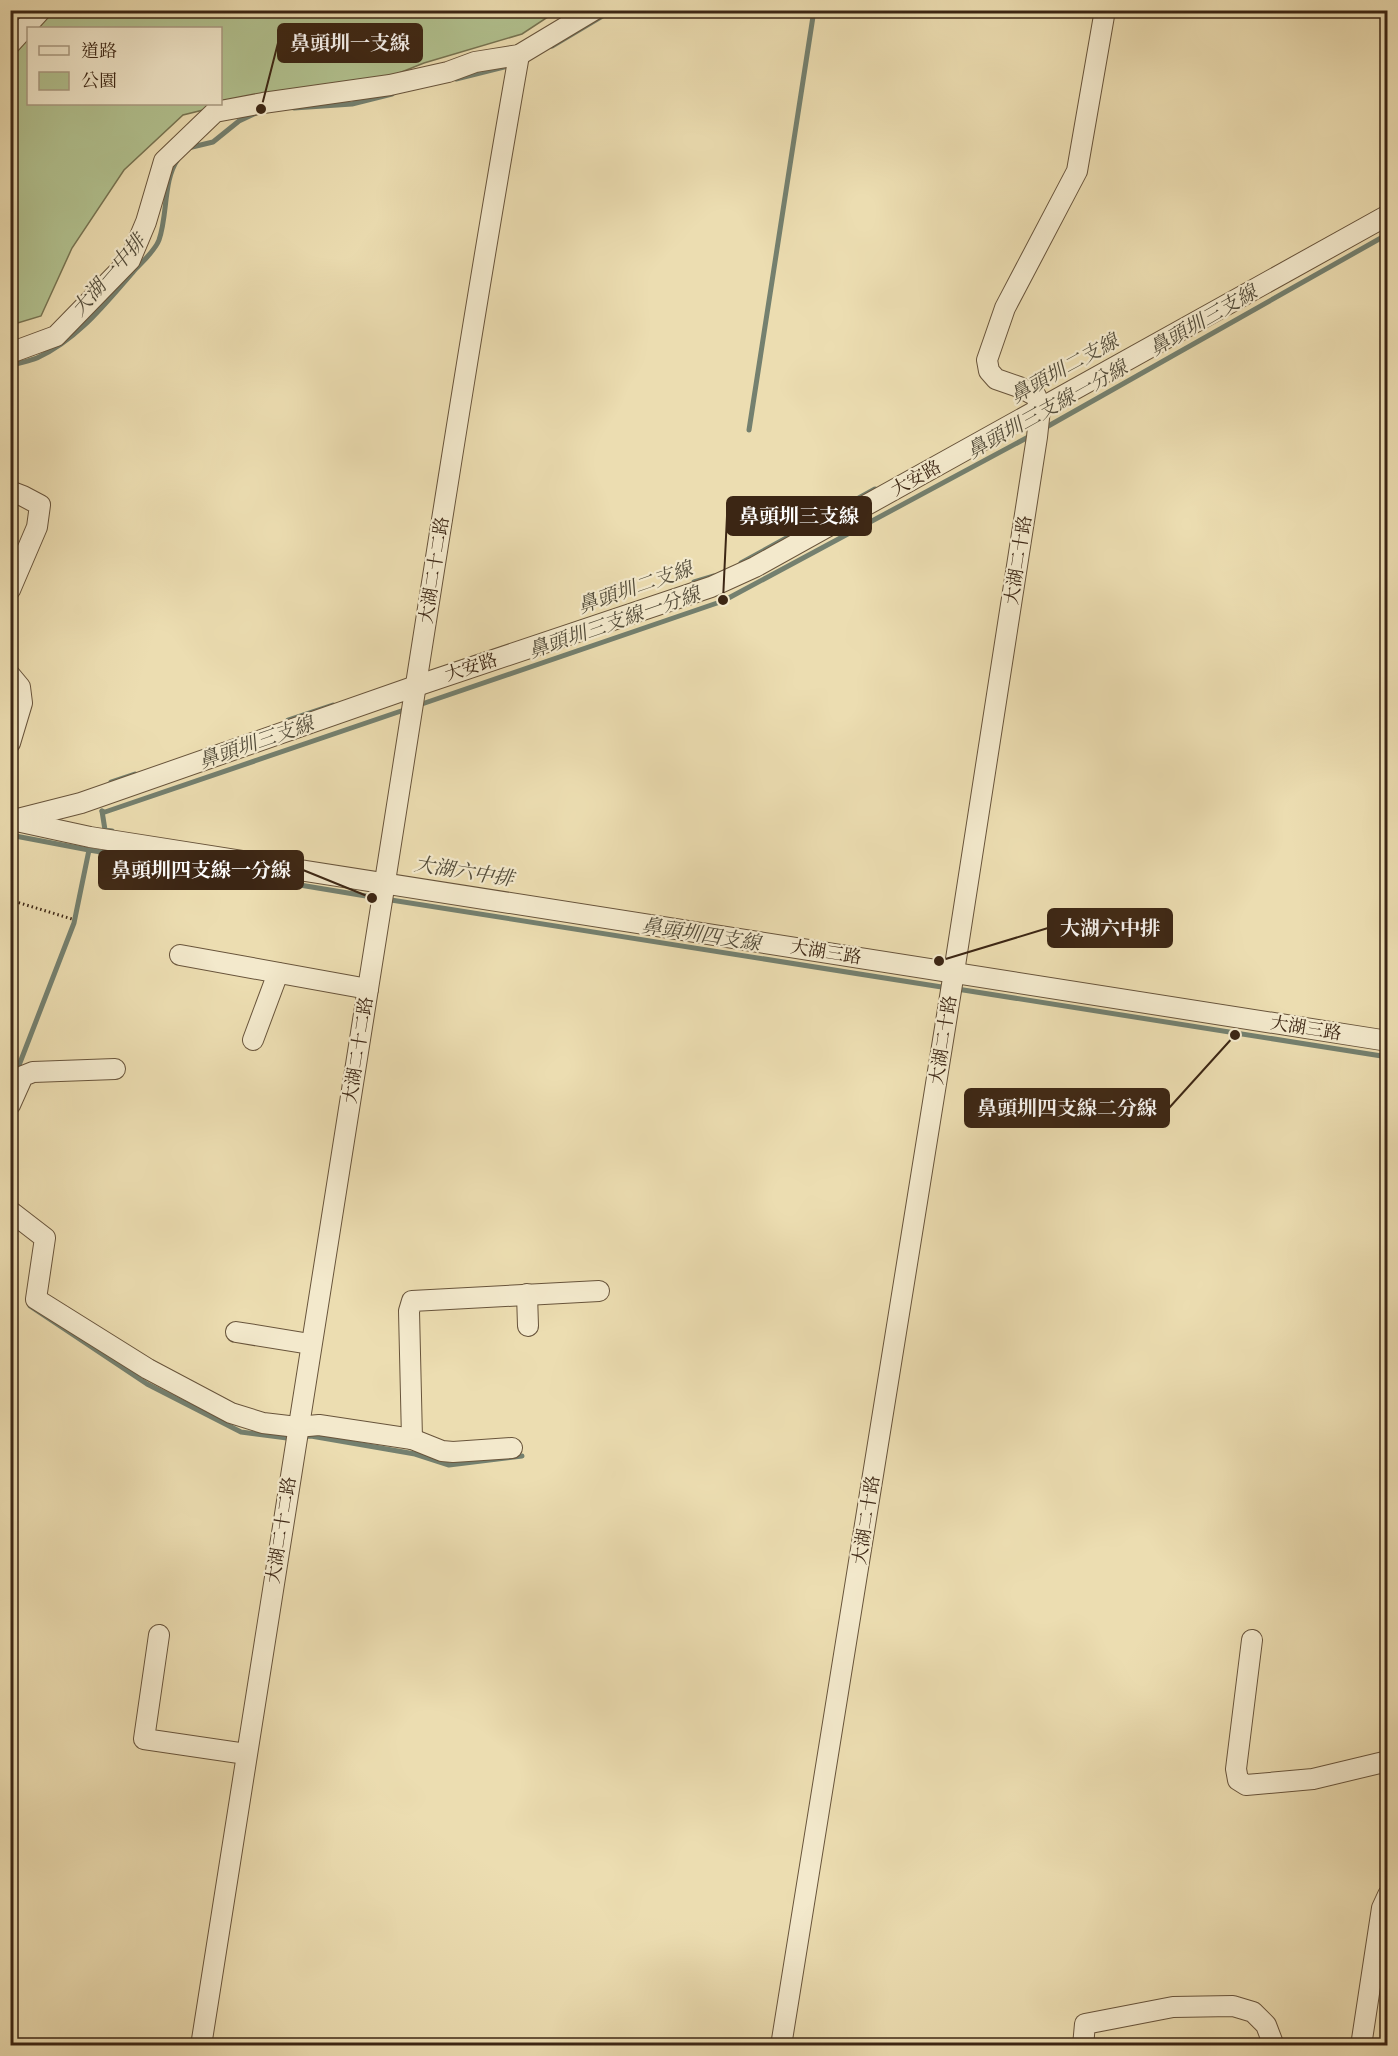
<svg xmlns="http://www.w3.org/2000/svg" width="1398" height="2056" font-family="'IM FELL Great Primer','Noto Serif TC',serif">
<rect width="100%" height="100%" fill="#ecddb1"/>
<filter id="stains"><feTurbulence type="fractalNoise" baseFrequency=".00333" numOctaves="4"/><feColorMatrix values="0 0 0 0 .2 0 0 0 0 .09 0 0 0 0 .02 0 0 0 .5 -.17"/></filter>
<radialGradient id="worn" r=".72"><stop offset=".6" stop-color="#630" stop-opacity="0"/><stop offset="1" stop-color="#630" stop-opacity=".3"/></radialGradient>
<!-- green -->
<path fill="#b2c290" stroke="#777452" stroke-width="1.5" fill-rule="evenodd" d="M 11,11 L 557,11 L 522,34 L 424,63 L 379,81 L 276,92 L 183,115 L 124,170 L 72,248 L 41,316 L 11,325 ZM 28,28 L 220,28 L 220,104 L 28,104 Z"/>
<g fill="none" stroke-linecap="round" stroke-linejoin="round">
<!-- stream -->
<g stroke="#74806f" stroke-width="5">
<path d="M 552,46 L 604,15 L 607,10"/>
<path d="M 456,79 L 508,66"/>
<path d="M 294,108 L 352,104 L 392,94"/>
<path d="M 188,148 L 213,142 L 239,121 L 258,112"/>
<path d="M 10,366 C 19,363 29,361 37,358 C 77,340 105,304 133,272 C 141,263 155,251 159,240 C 168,214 163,180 178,159"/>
<path d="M 1043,429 L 1388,234"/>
<path d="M 749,430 L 814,10"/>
<path d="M 741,563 L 875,489"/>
<path d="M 694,582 L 714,576"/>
<path d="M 416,706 L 723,601 L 1032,435"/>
<path d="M 288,720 L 333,705"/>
<path d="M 111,782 L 135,774"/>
<path d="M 102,811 L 105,812 L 407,709"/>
<path d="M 102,811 L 105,830 L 112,831"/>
<path d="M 10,835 L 89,850 L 372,897 L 948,988"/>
<path d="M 957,989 L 1388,1057"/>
<path d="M 16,1073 L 74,923 L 89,850"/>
<path d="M 31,1300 L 30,1306 L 147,1384 L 241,1432 L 287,1438 L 311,1436 L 415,1454 L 449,1465 L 522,1456"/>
</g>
<defs>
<g id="minor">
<path d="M 10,44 L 41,10"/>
<path d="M 10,353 L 56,336 L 130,260 L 146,222 L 164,161 L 215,112 L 263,103 L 390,85 L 448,72 L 475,62 L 519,55 L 594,10"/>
<path d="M 10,491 L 23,496 L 40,505 L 37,527 L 10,590"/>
<path d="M 10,675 L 20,687 L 22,703 L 10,743"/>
<path d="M 10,821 L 81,803 L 416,686 L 711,587 L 755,567 L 1388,215"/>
<path d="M 21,822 L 90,837 L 1388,1041"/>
<path d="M 180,955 L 368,989"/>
<path d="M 253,1040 L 278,973"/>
<path d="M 10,1105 L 23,1076 L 33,1072 L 115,1069"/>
<path d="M 10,1211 L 45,1238 L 36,1299 L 148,1369 L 231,1413 L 263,1423 L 297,1427 L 319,1425 L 412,1439 L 409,1311 L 412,1301 L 599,1291"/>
<path d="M 527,1294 L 528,1326"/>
<path d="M 236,1332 L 310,1344"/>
<path d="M 412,1439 L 442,1451 L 453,1452 L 512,1448"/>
<path d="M 159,1635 L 144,1739 L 246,1754"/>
<path d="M 1252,1640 L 1236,1769 L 1238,1780 L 1246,1785 L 1313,1779 L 1388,1761"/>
<path d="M 201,2046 C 255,1695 311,1345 367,995 C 417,682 464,368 519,55"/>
<path d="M 781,2046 L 954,972 L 1037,437 L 1040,409 L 1036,396 L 1019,387 L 996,379 L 989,371 L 987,360 L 1005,308 L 1077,171 L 1105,10"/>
<path d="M 1083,2046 L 1085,2024 L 1173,2007 L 1233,2006 L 1253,2012 L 1266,2025 L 1274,2046"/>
<path d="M 1361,2046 L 1382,1908 L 1388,1895"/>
</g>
</defs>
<!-- minor casing -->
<use href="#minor" stroke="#68543b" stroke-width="22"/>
<!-- path -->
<path stroke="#3c2614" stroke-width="3" stroke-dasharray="1.5 3" stroke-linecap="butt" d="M 10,900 L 72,919"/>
<!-- minor -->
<use href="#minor" stroke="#f3e9cc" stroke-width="20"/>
</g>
<g text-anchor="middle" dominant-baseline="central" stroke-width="4.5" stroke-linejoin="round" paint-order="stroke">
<!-- street labels -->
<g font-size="18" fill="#3c2614" stroke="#f3e9cc">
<text transform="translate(916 478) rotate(-29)">大安路</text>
<text transform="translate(1018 560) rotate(-81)">大湖二十路</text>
<text transform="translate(434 570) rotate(-81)">大湖二十二路</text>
<text transform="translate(471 667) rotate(-18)">大安路</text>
<text transform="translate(826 952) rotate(9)">大湖三路</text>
<text transform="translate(1306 1028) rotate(9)">大湖三路</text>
<text transform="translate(943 1040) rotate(-81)">大湖二十路</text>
<text transform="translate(358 1050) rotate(-81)">大湖二十二路</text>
<text transform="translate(866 1520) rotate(-81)">大湖二十路</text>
<text transform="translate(281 1530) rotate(-81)">大湖二十二路</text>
</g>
<!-- water labels -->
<g font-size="20" font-style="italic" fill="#534c3a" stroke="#f3e9cc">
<text transform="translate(108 275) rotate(-49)">大湖一中排</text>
<text transform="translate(1203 320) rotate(-30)">鼻頭圳三支線</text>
<text transform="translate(1064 368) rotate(-29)">鼻頭圳二支線</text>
<text transform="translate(1047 409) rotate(-29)">鼻頭圳三支線一分線</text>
<text transform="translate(635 587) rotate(-19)">鼻頭圳二支線</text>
<text transform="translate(614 622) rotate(-19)">鼻頭圳三支線一分線</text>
<text transform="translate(256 742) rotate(-19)">鼻頭圳三支線</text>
<text transform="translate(464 871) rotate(9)">大湖六中排</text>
<text transform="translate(701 934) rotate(9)">鼻頭圳四支線</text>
</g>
</g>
<!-- callouts -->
<path fill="none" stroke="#3c2614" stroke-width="2" d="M261 109L278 43M723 600L727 516M372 898L303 870M939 961L1048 928M1235 1035L1169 1108"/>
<g fill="#3c2614" stroke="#f3e9cc" stroke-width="2">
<circle cx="261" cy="109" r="6"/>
<circle cx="723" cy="600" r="6"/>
<circle cx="372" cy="898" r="6"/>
<circle cx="939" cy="961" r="6"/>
<circle cx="1235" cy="1035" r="6"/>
</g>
<g fill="#3c2614" stroke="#3c2614" stroke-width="2">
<rect x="278" y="24" width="144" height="38" rx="6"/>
<rect x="727" y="497" width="144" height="38" rx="6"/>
<rect x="99" y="851" width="204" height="38" rx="6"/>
<rect x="1048" y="909" width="124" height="38" rx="6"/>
<rect x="965" y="1089" width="204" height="38" rx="6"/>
</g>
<g font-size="20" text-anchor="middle" font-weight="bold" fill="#fff">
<text x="350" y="50">鼻頭圳一支線</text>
<text x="799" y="523">鼻頭圳三支線</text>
<text x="201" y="877">鼻頭圳四支線一分線</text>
<text x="1110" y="935">大湖六中排</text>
<text x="1067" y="1115">鼻頭圳四支線二分線</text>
</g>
<!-- margin -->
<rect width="1398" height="2056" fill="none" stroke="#ecddb1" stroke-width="36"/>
<rect x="12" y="12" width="1374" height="2032" fill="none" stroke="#3c2614" stroke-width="3"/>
<rect x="18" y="18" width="1362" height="2020" fill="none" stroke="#3c2614" stroke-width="1.5"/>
<!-- legend -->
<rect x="27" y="27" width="195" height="78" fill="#f3e9cc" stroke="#aa9b82" stroke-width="1.5"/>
<rect x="39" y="46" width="30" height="9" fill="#f3e9cc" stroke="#aa9b82" stroke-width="1.5"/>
<text x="81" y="57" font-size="18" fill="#3c2614">道路</text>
<rect x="39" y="72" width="30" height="18" fill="#b2c290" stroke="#aa9b82" stroke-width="1.5"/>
<text x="81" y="87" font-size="18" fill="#3c2614">公園</text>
<rect width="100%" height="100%" filter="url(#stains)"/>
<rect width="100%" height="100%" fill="url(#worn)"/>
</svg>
